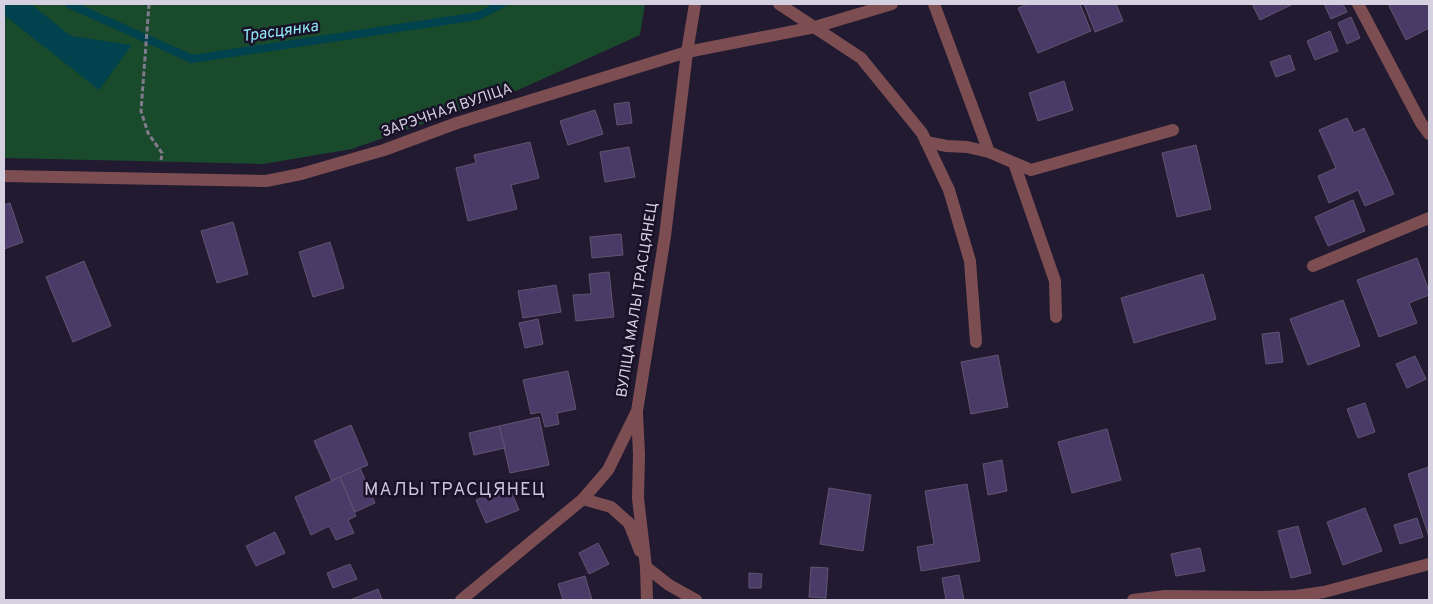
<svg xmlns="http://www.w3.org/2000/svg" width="1433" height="604" font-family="Overpass,sans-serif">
<rect width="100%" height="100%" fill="#221a31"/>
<!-- green -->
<path fill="#194a2c" d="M 4,4 L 645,4 L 640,35 L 516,91 L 352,149 L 263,164 L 4,158 Z"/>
<!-- water -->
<path fill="#00424d" d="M 4,4 L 31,4 L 71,36 L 132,45 L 99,90 L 4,15 Z"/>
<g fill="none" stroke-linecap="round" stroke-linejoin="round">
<!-- stream -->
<path stroke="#00424d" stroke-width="8" d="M 69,4 L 192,59 L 478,16 L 502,4"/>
</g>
<!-- building -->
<g fill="#4a3a68" stroke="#5e5670">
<path d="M 1028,4 L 1080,4 L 1091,31 L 1038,53 L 1018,8 Z"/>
<path d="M 1084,4 L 1116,4 L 1123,21 L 1095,32 Z"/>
<path d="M 1252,4 L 1293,4 L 1260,20 Z"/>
<path d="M 1324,4 L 1343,4 L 1347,12 L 1331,19 Z"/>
<path d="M 1388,4 L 1429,4 L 1429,28 L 1406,40 Z"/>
<path d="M 1351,17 L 1360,38 L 1347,44 L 1338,23 Z"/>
<path d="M 1330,31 L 1338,51 L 1315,60 L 1307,41 Z"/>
<path d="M 1290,55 L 1295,70 L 1276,77 L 1270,62 Z"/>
<path d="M 1064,81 L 1073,110 L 1038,121 L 1029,93 Z"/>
<path d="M 629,102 L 632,123 L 617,125 L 614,104 Z"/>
<path d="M 595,110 L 603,134 L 568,145 L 560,121 Z"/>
<path d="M 1347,118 L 1354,133 L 1364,128 L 1394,194 L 1365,206 L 1358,190 L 1329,203 L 1318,176 L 1336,168 L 1319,130 Z"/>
<path d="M 530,142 L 539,178 L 511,185 L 517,209 L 468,221 L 456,168 L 476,163 L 474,155 Z"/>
<path d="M 1196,145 L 1211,209 L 1177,217 L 1162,153 Z"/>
<path d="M 629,147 L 635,177 L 605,182 L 600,152 Z"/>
<path d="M 1353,200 L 1365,231 L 1328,246 L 1315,217 Z"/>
<path d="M 10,203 L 23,242 L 4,249 L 4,205 Z"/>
<path d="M 233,222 L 248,274 L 217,283 L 201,231 Z"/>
<path d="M 621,234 L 623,255 L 592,258 L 590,237 Z"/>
<path d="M 330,242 L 344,288 L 313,297 L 299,252 Z"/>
<path d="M 1417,258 L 1429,291 L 1429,295 L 1409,303 L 1417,323 L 1379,337 L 1357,280 Z"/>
<path d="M 84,261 L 111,326 L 73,342 L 46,277 Z"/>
<path d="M 609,272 L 614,317 L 576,321 L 573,295 L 591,294 L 589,274 Z"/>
<path d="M 1203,274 L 1216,319 L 1134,343 L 1121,298 Z"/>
<path d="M 556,285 L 561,312 L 523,318 L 518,291 Z"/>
<path d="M 1343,300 L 1360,346 L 1308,365 L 1290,319 Z"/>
<path d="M 538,319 L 543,344 L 525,348 L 519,323 Z"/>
<path d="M 1279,332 L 1283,362 L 1266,364 L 1262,334 Z"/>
<path d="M 998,355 L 1008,407 L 971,414 L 961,362 Z"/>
<path d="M 1415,356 L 1426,379 L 1407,388 L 1396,364 Z"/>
<path d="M 568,371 L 576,409 L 557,413 L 559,424 L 545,427 L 541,412 L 531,414 L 523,380 Z"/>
<path d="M 1365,403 L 1375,432 L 1358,438 L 1347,409 Z"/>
<path d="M 539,417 L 549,465 L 510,473 L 499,426 Z"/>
<path d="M 351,425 L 368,465 L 332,481 L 314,441 Z"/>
<path d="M 499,426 L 505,448 L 474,455 L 469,433 Z"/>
<path d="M 1107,429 L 1121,480 L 1072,493 L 1058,442 Z"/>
<path d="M 1002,460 L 1007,491 L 988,495 L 983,464 Z"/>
<path d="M 1429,467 L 1429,537 L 1408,474 Z"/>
<path d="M 360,468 L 375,503 L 355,512 L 340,477 Z"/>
<path d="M 340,477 L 356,516 L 348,520 L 354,533 L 336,540 L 329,526 L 311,535 L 295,497 Z"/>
<path d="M 967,484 L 980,561 L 921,571 L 917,547 L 934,544 L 925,491 Z"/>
<path d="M 509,486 L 519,510 L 486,523 L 476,500 Z"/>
<path d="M 829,488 L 871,495 L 863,551 L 820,544 Z"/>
<path d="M 1365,508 L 1382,551 L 1343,565 L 1327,522 Z"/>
<path d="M 1417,518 L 1423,537 L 1400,544 L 1394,525 Z"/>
<path d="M 1298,526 L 1311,573 L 1291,578 L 1278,531 Z"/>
<path d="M 275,532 L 285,553 L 256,566 L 246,546 Z"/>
<path d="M 598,543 L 609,564 L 589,574 L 579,553 Z"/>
<path d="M 1200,548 L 1205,571 L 1176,576 L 1171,554 Z"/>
<path d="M 350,564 L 357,579 L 333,588 L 327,573 Z"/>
<path d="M 811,567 L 828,568 L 826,598 L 809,597 Z"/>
<path d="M 749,573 L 762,574 L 761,588 L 749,588 Z"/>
<path d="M 959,575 L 964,600 L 946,600 L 942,578 Z"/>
<path d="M 585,576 L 592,600 L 563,600 L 558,584 Z"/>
<path d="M 378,589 L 382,600 L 350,600 Z"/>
</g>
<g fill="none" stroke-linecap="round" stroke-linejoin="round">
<!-- path -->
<path stroke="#807a8d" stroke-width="3" stroke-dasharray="5 2.5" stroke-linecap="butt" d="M 149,4 L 141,111 L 148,133 L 162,153 L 161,160"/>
<!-- service -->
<g stroke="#7c4e52" stroke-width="12">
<path d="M 779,4 L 861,58 L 922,133 L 949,190 L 970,261 L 976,342"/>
<path d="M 934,4 L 989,152 L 1031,170 L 1173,130"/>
<path d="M 926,142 L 947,146 L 967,147 L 989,152"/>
<path d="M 1014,163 L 1055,281 L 1056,317"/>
<path d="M 1313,266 L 1429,218"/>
</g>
<!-- minor -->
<g stroke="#7c4e52" stroke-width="12">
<path d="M 1358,4 L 1421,123 L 1429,134"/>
<path d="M 4,176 L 266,181 L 301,174 L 384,150 L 457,123 L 687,52 L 815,27 L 892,4"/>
<path d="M 637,413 L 639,454 L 638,498 L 646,567 L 647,600"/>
<path d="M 583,499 L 611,507 L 629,523 L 640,551"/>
<path d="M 646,567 L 669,585 L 696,600"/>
<path d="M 461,600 L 583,499 L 608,470 L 637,411 L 665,236 L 687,52 L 695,4"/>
<path d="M 1133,600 L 1165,596 L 1261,597 L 1296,596 L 1324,592 L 1429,564"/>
</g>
</g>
<g text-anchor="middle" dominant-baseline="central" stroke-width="5" stroke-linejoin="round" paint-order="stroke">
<!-- street labels -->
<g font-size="15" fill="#d5d1e0" stroke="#191127">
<text transform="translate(447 111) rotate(-19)">ЗАРЭЧНАЯ ВУЛІЦА</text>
<text transform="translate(638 300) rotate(-81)">ВУЛІЦА МАЛЫ ТРАСЦЯНЕЦ</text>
</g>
<!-- water labels -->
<g font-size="16" font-style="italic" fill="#92e8f9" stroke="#191127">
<text transform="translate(280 32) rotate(-8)">Трасцянка</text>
</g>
<!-- quarter labels -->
<g font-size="18" letter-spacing="1" fill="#cdc4e2" stroke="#191127">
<text x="455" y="490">МАЛЫ ТРАСЦЯНЕЦ</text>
</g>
</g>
<!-- border -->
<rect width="1433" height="604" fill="none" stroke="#d5d1e0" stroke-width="10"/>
</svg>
